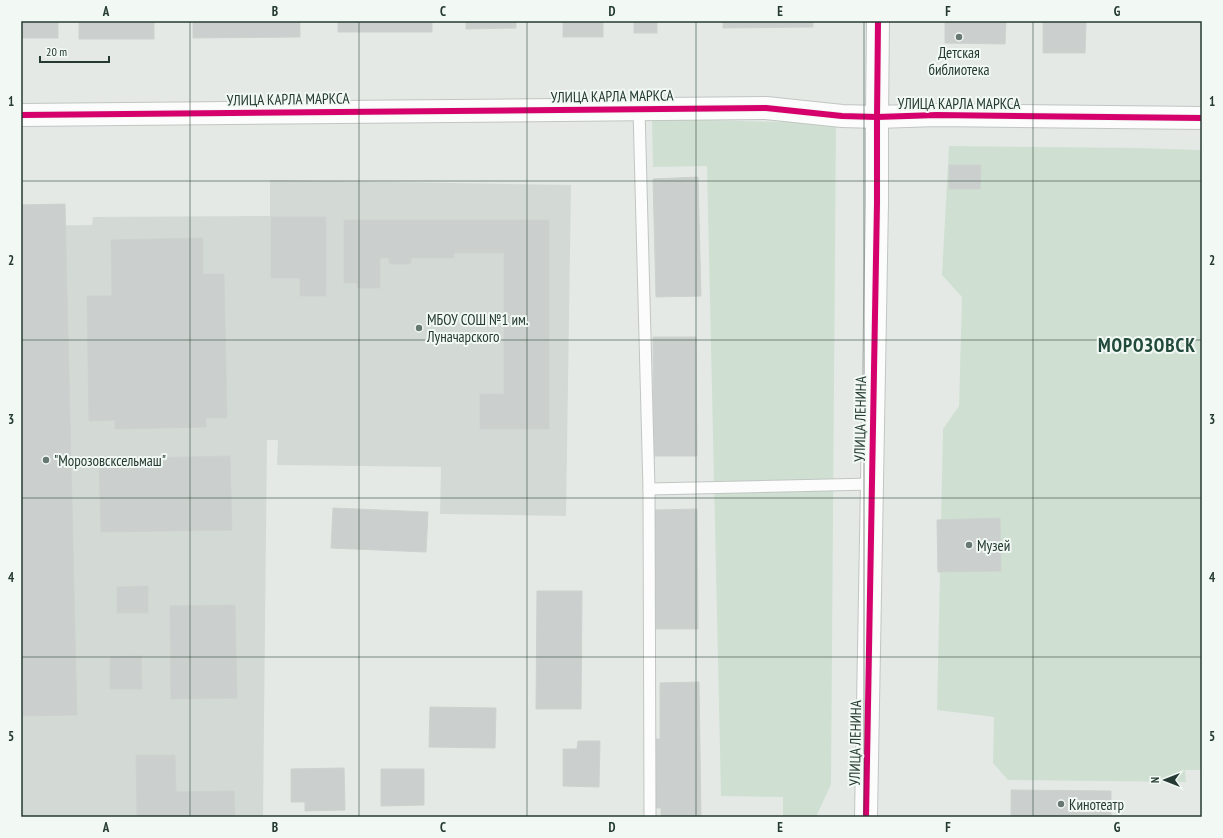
<svg xmlns="http://www.w3.org/2000/svg" width="1223" height="838" font-family="'PT Sans Narrow',sans-serif">
<rect width="100%" height="100%" fill="#e4e9e6"/>
<!-- built -->
<path fill="#d3dad6" d="M 270,180 L 571,185 L 566,516 L 440,514 L 441,467 L 277,465 L 278,440 L 267,440 L 263,817 L 21,817 L 21,226 L 92,225 L 93,217 L 270,216 Z"/>
<!-- green -->
<g fill="#cfe0d2">
<path d="M 652,119 L 836,123 L 831,784 L 816,817 L 783,817 L 783,797 L 721,796 L 707,166 L 653,167 Z"/>
<path d="M 949,146 L 1140,148 L 1202,150 L 1202,770 L 1185,770 L 1186,782 L 1008,780 L 993,763 L 994,717 L 937,710 L 943,429 L 959,406 L 962,297 L 942,275 Z"/>
</g>
<!-- building -->
<g fill="#cbd0ce" stroke="#cdd2cf">
<rect x="21" y="21" width="37" height="17"/>
<rect x="79" y="21" width="75" height="18"/>
<path d="M 193,21 L 300,21 L 300,37 L 193,38 Z"/>
<rect x="338" y="21" width="94" height="11"/>
<path d="M 466,21 L 516,21 L 516,28 L 466,29 Z"/>
<rect x="563" y="21" width="40" height="16"/>
<rect x="634" y="21" width="23" height="12"/>
<path d="M 723,21 L 813,21 L 813,27 L 723,28 Z"/>
<path d="M 945,21 L 1006,21 L 1005,44 L 945,43 Z"/>
<path d="M 1043,21 L 1086,21 L 1085,53 L 1043,53 Z"/>
<path d="M 949,165 L 981,165 L 980,189 L 949,189 Z"/>
<path d="M 698,177 L 701,296 L 656,297 L 653,179 Z"/>
<path d="M 65,204 L 77,715 L 21,716 L 21,205 Z"/>
<path d="M 271,217 L 326,217 L 326,296 L 300,296 L 300,278 L 271,278 Z"/>
<path d="M 344,220 L 549,220 L 549,429 L 480,429 L 480,394 L 504,394 L 504,253 L 454,253 L 454,258 L 411,258 L 411,264 L 389,264 L 389,258 L 380,258 L 380,288 L 357,288 L 357,283 L 344,283 Z"/>
<path d="M 203,238 L 203,274 L 224,274 L 227,418 L 206,418 L 206,427 L 115,429 L 115,420 L 89,421 L 87,296 L 112,296 L 111,240 Z"/>
<path d="M 653,337 L 696,337 L 697,456 L 654,456 Z"/>
<path d="M 230,456 L 232,530 L 101,532 L 99,459 Z"/>
<path d="M 333,508 L 428,512 L 426,552 L 331,548 Z"/>
<path d="M 697,509 L 698,629 L 655,629 L 655,510 Z"/>
<path d="M 1000,518 L 1001,571 L 938,572 L 937,520 Z"/>
<path d="M 148,586 L 148,613 L 117,613 L 117,587 Z"/>
<path d="M 537,591 L 582,591 L 581,709 L 536,709 Z"/>
<path d="M 235,605 L 237,698 L 171,699 L 170,606 Z"/>
<path d="M 141,656 L 142,689 L 110,689 L 110,657 Z"/>
<path d="M 699,682 L 701,817 L 661,817 L 661,808 L 652,808 L 651,739 L 660,739 L 660,683 Z"/>
<path d="M 430,707 L 496,708 L 495,748 L 429,747 Z"/>
<path d="M 578,741 L 600,741 L 599,787 L 563,786 L 563,749 L 577,749 Z"/>
<path d="M 136,755 L 175,755 L 176,792 L 234,791 L 235,817 L 137,817 Z"/>
<path d="M 344,768 L 345,810 L 305,811 L 305,802 L 291,802 L 291,769 Z"/>
<path d="M 381,769 L 424,769 L 424,805 L 381,806 Z"/>
<path d="M 1011,790 L 1111,791 L 1111,817 L 1011,817 Z"/>
</g>
<g fill="none" stroke-linecap="round" stroke-linejoin="round">
<defs>
<g id="lane">
<path d="M 639,109 L 649,489 L 650,817"/>
<path d="M 649,489 L 872,484"/>
</g>
<path id="street" d="M 21,115 L 766,108 L 842,116 L 877,117 L 937,115 L 1202,118"/>
<path id="secondary" d="M 866,817 L 877,203 L 877,117 L 878,21"/>
</defs>
<!-- lane casing -->
<use href="#lane" stroke="#c1c6c3" stroke-width="13"/>
<!-- street casing -->
<use href="#street" stroke="#c1c6c3" stroke-width="24"/>
<!-- secondary casing -->
<use href="#secondary" stroke="#c0c6c3" stroke-width="24"/>
<!-- lane -->
<use href="#lane" stroke="#fbfcfb" stroke-width="11"/>
<!-- street -->
<use href="#street" stroke="#fbfcfb" stroke-width="22"/>
<!-- secondary -->
<use href="#secondary" stroke="#fbfcfb" stroke-width="22"/>
<defs>
<g id="cycleway">
<path d="M 21,115 L 766,108 L 842,116 L 877,117 L 937,115 L 1202,118"/>
<path d="M 866,817 L 877,203 L 877,117 L 878,21"/>
</g>
</defs>
<!-- cycleway casing -->
<use href="#cycleway" stroke="#f2f8f4" stroke-width="8"/>
<!-- cycleway -->
<use href="#cycleway" stroke="#d6006c" stroke-width="6"/>
</g>
<!-- grid -->
<path fill="none" stroke="#243a32" stroke-width="1" stroke-opacity="0.55" d="M 190,21 L 190,817M 359,21 L 359,817M 527,21 L 527,817M 696,21 L 696,817M 864,21 L 864,817M 1033,21 L 1033,817M 21,181 L 1202,181M 21,340 L 1202,340M 21,498 L 1202,498M 21,657 L 1202,657"/>
<!-- markers -->
<g fill="#677771" stroke="#f2f8f4" stroke-width="1.5">
<circle cx="959" cy="37" r="4"/>
<circle cx="419" cy="328" r="4"/>
<circle cx="46" cy="460" r="4"/>
<circle cx="969" cy="545" r="4"/>
<circle cx="1061" cy="804" r="4"/>
</g>
<g text-anchor="middle" dominant-baseline="central" stroke-width="4" stroke-linejoin="round" paint-order="stroke">
<!-- poi labels -->
<g font-size="15" fill="#243a32" stroke="#f2f8f4" text-anchor="start">
<text x="959" y="52" text-anchor="middle">Детская<tspan x="959" dy="17">библиотека</tspan></text>
<text x="427" y="319">МБОУ СОШ №1 им.<tspan x="427" dy="17">Луначарского</tspan></text>
<text x="54" y="460">"Морозовсксельмаш"</text>
<text x="977" y="545">Музей</text>
<text x="1069" y="804">Кинотеатр</text>
</g>
<!-- street labels -->
<g font-size="15" fill="#243a32" stroke="#f2f8f4">
<text transform="translate(612 96) rotate(-1)">УЛИЦА КАРЛА МАРКСА</text>
<text transform="translate(288 99) rotate(-1)">УЛИЦА КАРЛА МАРКСА</text>
<text x="959" y="103">УЛИЦА КАРЛА МАРКСА</text>
<text transform="translate(860 419) rotate(-89)">УЛИЦА ЛЕНИНА</text>
<text transform="translate(855 743) rotate(-89)">УЛИЦА ЛЕНИНА</text>
</g>
<!-- district labels -->
<g font-size="19" font-weight="bold" letter-spacing="1" fill="#224a3c" stroke="#f2f8f4">
<text x="1147" y="345">МОРОЗОВСК</text>
</g>
</g>
<!-- border -->
<rect width="1223" height="838" fill="none" stroke="#f2f8f4" stroke-width="44"/>
<!-- north arrow -->
<g transform="translate(1165 780) rotate(270)" stroke="#f2f8f4" stroke-width="3" paint-order="stroke">
<path d="M0-3L7 15L0 10L-7 15Z" fill="#243a32"/>
<text y="-6" font-size="11" font-weight="bold" text-anchor="middle" fill="#243a32">N</text>
</g>
<!-- scale -->
<path d="M40 56v6h69v-6" fill="none" stroke="#243a32" stroke-width="2"/>
<text x="46" y="56" font-size="12" fill="#243a32" stroke="#f2f8f4" stroke-width="3" paint-order="stroke">20 m</text>
<rect x="22" y="22" width="1179" height="794" fill="none" stroke="#243a32" stroke-width="1.5"/>
<g font-size="13" text-anchor="middle" font-weight="bold" fill="#243a32">
<text x="106" y="16">A</text>
<text x="275" y="16">B</text>
<text x="443" y="16">C</text>
<text x="612" y="16">D</text>
<text x="780" y="16">E</text>
<text x="948" y="16">F</text>
<text x="1117" y="16">G</text>
<text x="11" y="106">1</text>
<text x="1212" y="106">1</text>
<text x="11" y="265">2</text>
<text x="1212" y="265">2</text>
<text x="11" y="424">3</text>
<text x="1212" y="424">3</text>
<text x="11" y="582">4</text>
<text x="1212" y="582">4</text>
<text x="11" y="741">5</text>
<text x="1212" y="741">5</text>
<text x="106" y="832">A</text>
<text x="275" y="832">B</text>
<text x="443" y="832">C</text>
<text x="612" y="832">D</text>
<text x="780" y="832">E</text>
<text x="948" y="832">F</text>
<text x="1117" y="832">G</text>
</g>
</svg>
